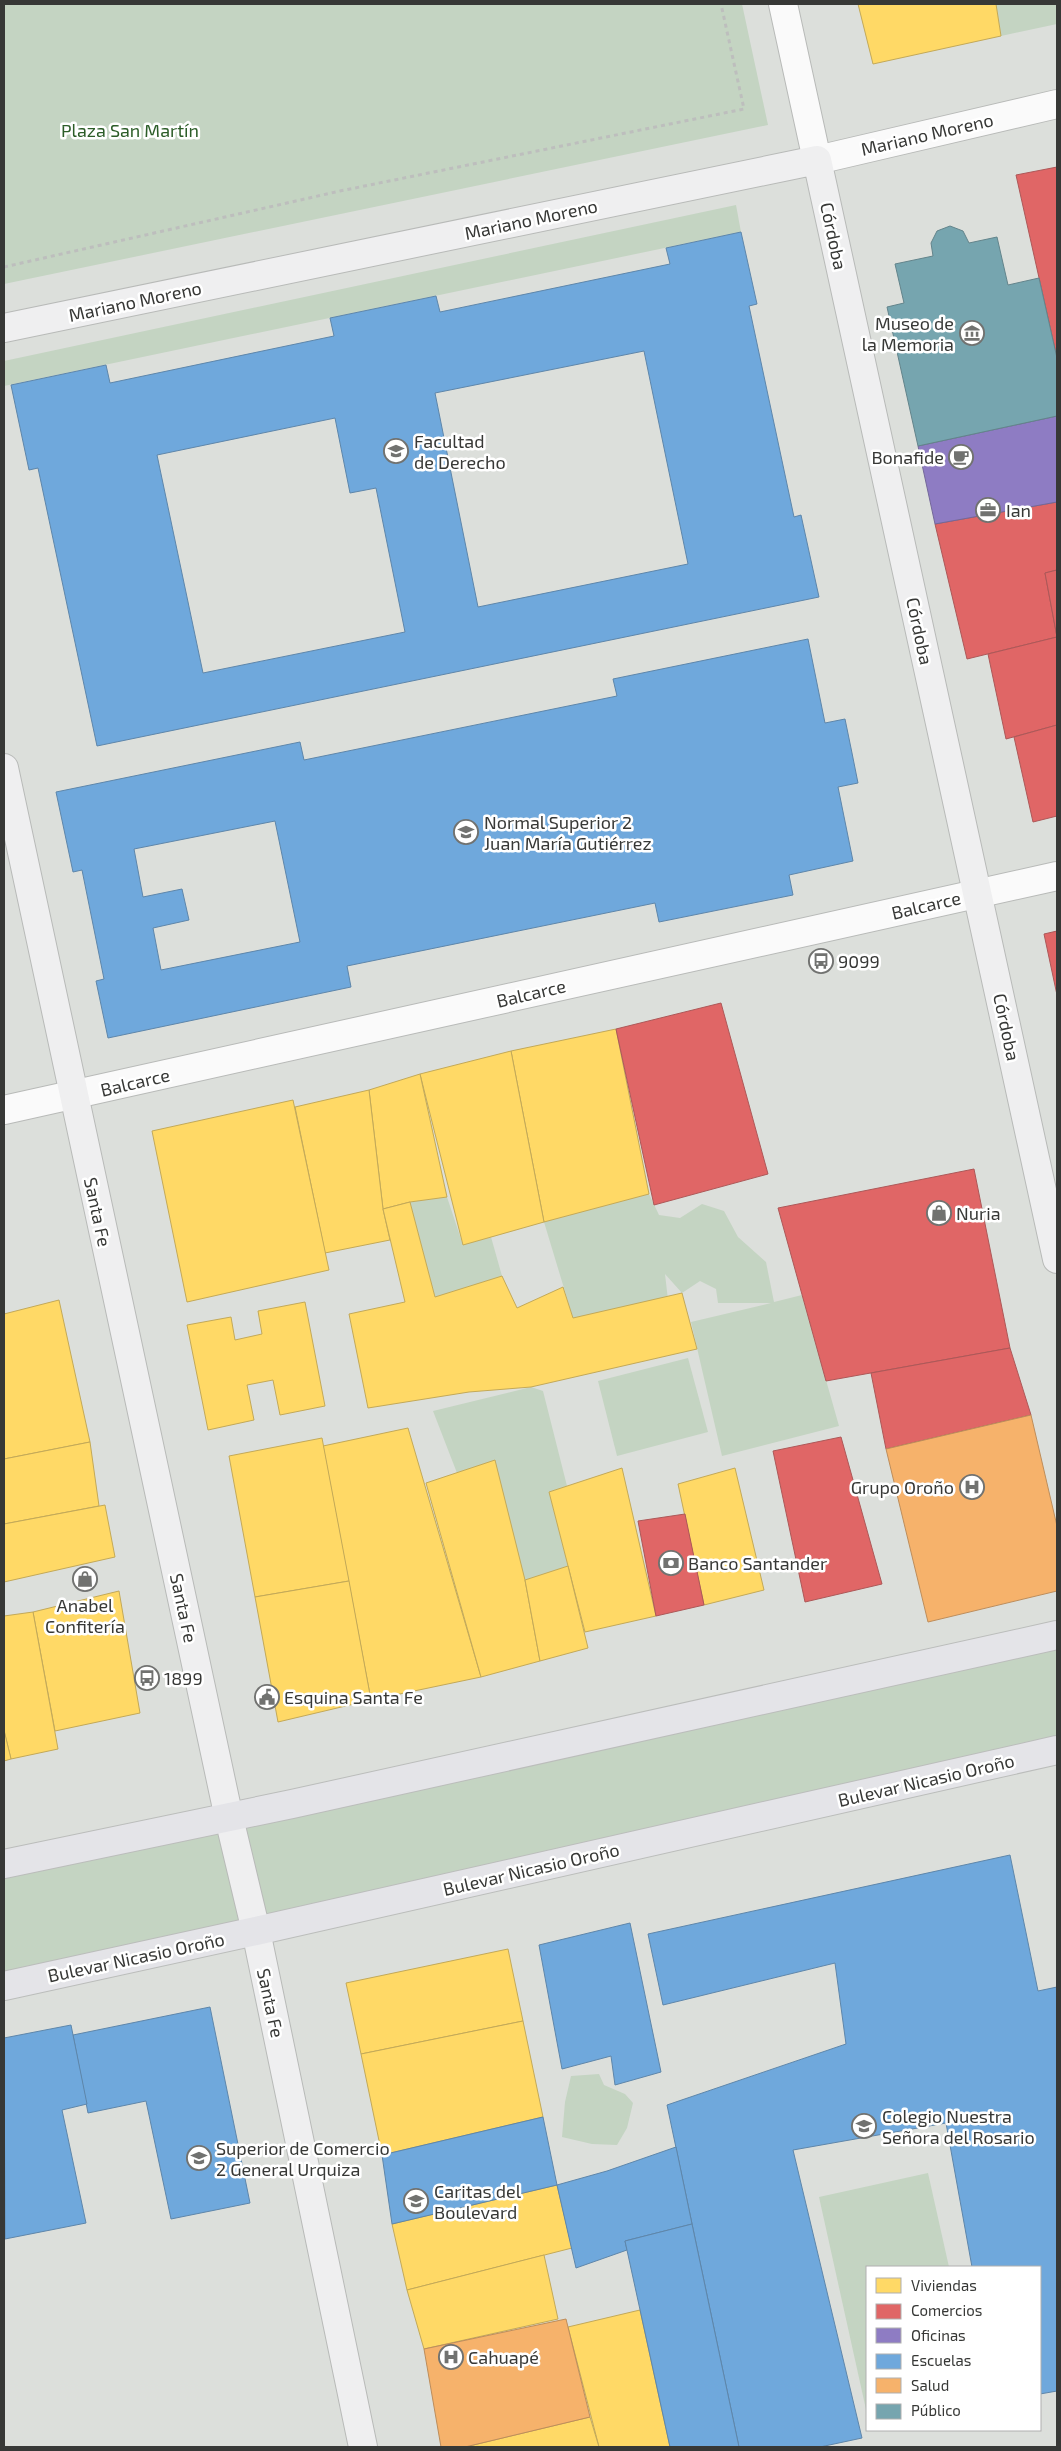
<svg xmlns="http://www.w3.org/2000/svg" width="1061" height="2451" font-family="'Exo 2',sans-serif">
<rect width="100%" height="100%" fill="#dcdfdb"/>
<!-- green -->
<g fill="#c4d4c2">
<path d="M 4,4 L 742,4 L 768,125 L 4,284 Z"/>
<path d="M 996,4 L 1057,4 L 1057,24 L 1001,36 Z"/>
<path d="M 736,205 L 741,232 L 4,386 L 4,361 Z"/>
<path d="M 649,1194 L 659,1215 L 680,1218 L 702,1204 L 724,1211 L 738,1237 L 766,1262 L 774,1302 L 802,1295 L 839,1426 L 722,1456 L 691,1322 L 771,1303 L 718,1303 L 716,1289 L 700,1281 L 682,1293 L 665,1274 L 668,1300 L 573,1318 L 544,1222 Z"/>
<path d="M 447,1197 L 463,1245 L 491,1237 L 502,1276 L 435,1297 L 410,1202 Z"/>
<path d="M 688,1358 L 708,1432 L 617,1456 L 598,1381 Z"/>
<path d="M 531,1387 L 543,1391 L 567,1486 L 549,1492 L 568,1566 L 525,1580 L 495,1461 L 457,1473 L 433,1411 Z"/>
<path d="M 1057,1635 L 1057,1750 L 4,1986 L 4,1864 Z"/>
<path d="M 599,2074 L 604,2085 L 625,2094 L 633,2103 L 627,2128 L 617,2145 L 592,2144 L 562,2137 L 565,2102 L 571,2076 Z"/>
<path d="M 928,2173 L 949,2267 L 867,2267 L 867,2414 L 819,2197 Z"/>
</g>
<!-- homes -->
<g fill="#ffd966" stroke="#c3a958">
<path d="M 858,4 L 996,4 L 1001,36 L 873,64 Z"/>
<path d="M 616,1029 L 649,1194 L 544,1222 L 511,1051 Z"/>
<path d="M 511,1051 L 544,1222 L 463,1245 L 420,1074 Z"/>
<path d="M 420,1074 L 447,1197 L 410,1202 L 383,1209 L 369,1090 Z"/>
<path d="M 369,1090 L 383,1209 L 390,1240 L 325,1253 L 295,1107 Z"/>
<path d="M 293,1100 L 329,1270 L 187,1302 L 152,1131 Z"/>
<path d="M 410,1202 L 435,1297 L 502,1276 L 517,1308 L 563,1287 L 573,1318 L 682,1293 L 697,1349 L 531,1387 L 469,1392 L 368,1408 L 349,1314 L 405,1302 L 383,1209 Z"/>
<path d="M 59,1300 L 90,1442 L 4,1459 L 4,1314 Z"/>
<path d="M 305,1302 L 325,1406 L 280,1415 L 273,1380 L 247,1385 L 254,1420 L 208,1430 L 187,1325 L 231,1317 L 235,1340 L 262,1334 L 258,1311 Z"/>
<path d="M 408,1428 L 481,1677 L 371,1700 L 323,1446 Z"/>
<path d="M 322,1438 L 349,1581 L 255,1597 L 229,1456 Z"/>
<path d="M 90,1442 L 99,1506 L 4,1524 L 4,1459 Z"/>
<path d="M 495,1460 L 525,1580 L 540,1661 L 481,1677 L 426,1483 Z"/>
<path d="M 622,1468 L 656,1616 L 585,1632 L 549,1492 Z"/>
<path d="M 735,1468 L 764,1590 L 704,1605 L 678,1484 Z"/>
<path d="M 105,1505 L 115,1557 L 4,1582 L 4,1524 Z"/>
<path d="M 568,1566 L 588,1648 L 540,1661 L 525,1580 Z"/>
<path d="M 349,1581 L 371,1700 L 278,1722 L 255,1597 Z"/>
<path d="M 119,1591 L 140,1713 L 55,1731 L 33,1612 Z"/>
<path d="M 33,1612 L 58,1749 L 11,1759 L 4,1731 L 4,1616 Z"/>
<path d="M 4,1730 L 11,1759 L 4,1761 Z"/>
<path d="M 508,1949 L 523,2021 L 361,2054 L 346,1983 Z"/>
<path d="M 523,2021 L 543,2117 L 382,2155 L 361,2054 Z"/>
<path d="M 557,2185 L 572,2248 L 407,2290 L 392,2224 Z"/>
<path d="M 544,2255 L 558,2319 L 424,2349 L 407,2290 Z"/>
<path d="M 640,2310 L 670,2447 L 599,2447 L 568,2327 Z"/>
<path d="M 590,2417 L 599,2447 L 465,2447 Z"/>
</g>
<!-- shops -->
<g fill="#e06666" stroke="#ad5858">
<path d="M 1057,167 L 1057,358 L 1016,175 Z"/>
<path d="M 1057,502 L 1057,570 L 1045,573 L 1057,637 L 967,659 L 935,524 Z"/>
<path d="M 1057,570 L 1057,725 L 1006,739 L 988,654 L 1057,637 L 1045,573 Z"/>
<path d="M 1057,725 L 1057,816 L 1033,822 L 1014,737 Z"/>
<path d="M 1057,931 L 1057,995 L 1044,934 Z"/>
<path d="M 721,1003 L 768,1174 L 654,1205 L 616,1029 Z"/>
<path d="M 974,1169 L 1010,1348 L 826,1381 L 778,1208 Z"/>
<path d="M 1010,1348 L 1031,1415 L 886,1449 L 871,1373 Z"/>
<path d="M 841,1437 L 882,1584 L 805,1602 L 773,1451 Z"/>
<path d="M 685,1514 L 704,1605 L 656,1616 L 638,1521 Z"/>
</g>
<!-- offices -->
<path fill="#8e7cc3" stroke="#746899" d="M 1057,416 L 1057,502 L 935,524 L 918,446 Z"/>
<!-- schools -->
<g fill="#6fa8dc" stroke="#5e86aa" fill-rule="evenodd">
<path d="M 741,232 L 757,304 L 749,306 L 794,517 L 801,515 L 819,597 L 97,746 L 38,468 L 29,470 L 11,385 L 106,365 L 110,383 L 334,336 L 330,318 L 436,296 L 440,312 L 670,264 L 666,248 ZM 644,351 L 688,564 L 478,607 L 435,393 ZM 335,418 L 350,493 L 376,488 L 405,632 L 203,673 L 157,455 Z"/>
<path d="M 808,639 L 825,723 L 845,719 L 852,753 L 858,783 L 838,787 L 853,861 L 789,875 L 793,895 L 659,922 L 655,903 L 347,966 L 351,987 L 108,1038 L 96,981 L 104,979 L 82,870 L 73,872 L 56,792 L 300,742 L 304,760 L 617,696 L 613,679 ZM 275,821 L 300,942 L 161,970 L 153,928 L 189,920 L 182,889 L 143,897 L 134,849 Z"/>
<path d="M 1010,1855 L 1038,1991 L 1057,1987 L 1057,2391 L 1040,2394 L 1040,2267 L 972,2267 L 946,2123 L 793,2150 L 862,2438 L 820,2447 L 739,2447 L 667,2105 L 846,2044 L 835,1963 L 663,2005 L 648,1934 Z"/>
<path d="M 630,1923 L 661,2072 L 615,2085 L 611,2056 L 562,2069 L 539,1945 Z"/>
<path d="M 210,2007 L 250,2203 L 171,2219 L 146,2101 L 88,2113 L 73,2035 Z"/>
<path d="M 71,2025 L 87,2104 L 62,2110 L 86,2223 L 5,2239 L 4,2038 Z"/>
<path d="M 543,2117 L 557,2185 L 392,2224 L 382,2155 Z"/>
<path d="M 676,2147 L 692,2224 L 625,2241 L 627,2250 L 576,2268 L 557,2185 L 607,2171 Z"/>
<path d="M 692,2224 L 739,2447 L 670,2447 L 625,2241 Z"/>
</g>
<!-- health -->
<g fill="#f6b26b" stroke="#bd8d5b">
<path d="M 1031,1415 L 1057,1526 L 1057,1591 L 928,1622 L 886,1449 Z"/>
<path d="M 566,2319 L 590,2417 L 465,2447 L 441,2447 L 424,2349 Z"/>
</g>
<!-- public -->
<path fill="#76a5af" stroke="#63848b" d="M 950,226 L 963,231 L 969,243 L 997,237 L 1008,285 L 1039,278 L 1057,358 L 1057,416 L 918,446 L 887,307 L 904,303 L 895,264 L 933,256 L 931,243 L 937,231 Z"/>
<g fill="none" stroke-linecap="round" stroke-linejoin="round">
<defs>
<g id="street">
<path d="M 783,4 L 817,160 L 1057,104"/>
<path d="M 4,1110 L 1057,876"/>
</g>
<g id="secondary">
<path d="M 4,328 L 817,160 L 1057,1259"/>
<path d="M 4,768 L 229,1818 L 256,1931 L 363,2447"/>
</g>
<g id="primary">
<path d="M 4,1864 L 292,1804 L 1057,1635"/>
<path d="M 4,1986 L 256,1931 L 1057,1750"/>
</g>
</defs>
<!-- street casing -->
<use href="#street" stroke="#b8bab8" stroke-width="30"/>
<!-- secondary casing -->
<use href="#secondary" stroke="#b8bab8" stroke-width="30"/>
<!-- primary casing -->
<use href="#primary" stroke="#bbbdbb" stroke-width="30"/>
<!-- path -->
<path stroke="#bdbebd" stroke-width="3" stroke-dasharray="4 4" stroke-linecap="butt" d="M 4,267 L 340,191 L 744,109 L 721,4"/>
<!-- street -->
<use href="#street" stroke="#fafafa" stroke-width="28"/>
<!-- secondary -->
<use href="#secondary" stroke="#efeff0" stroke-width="28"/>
<!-- primary -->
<use href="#primary" stroke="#e4e4e8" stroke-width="28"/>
</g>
<!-- icons -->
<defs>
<symbol id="museum-ring" viewBox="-11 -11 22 22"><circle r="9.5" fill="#fff" stroke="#717270" stroke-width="1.5"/><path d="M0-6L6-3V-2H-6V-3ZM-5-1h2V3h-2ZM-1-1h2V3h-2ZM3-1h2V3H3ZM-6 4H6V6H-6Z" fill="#717270"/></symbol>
<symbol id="university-ring" viewBox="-11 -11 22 22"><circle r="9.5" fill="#fff" stroke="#717270" stroke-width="1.5"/><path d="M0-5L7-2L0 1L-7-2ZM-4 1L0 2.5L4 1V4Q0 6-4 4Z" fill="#717270"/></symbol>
<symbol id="cafe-ring" viewBox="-11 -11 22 22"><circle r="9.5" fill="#fff" stroke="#717270" stroke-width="1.5"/><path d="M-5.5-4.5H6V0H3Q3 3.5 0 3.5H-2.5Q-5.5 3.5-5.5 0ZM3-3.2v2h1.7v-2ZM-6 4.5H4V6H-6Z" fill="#717270"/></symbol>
<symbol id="office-ring" viewBox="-11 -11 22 22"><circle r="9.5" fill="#fff" stroke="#717270" stroke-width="1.5"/><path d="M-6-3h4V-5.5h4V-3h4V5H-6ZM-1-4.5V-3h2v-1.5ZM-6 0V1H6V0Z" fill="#717270"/></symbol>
<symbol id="school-ring" viewBox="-11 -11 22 22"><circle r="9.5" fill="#fff" stroke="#717270" stroke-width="1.5"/><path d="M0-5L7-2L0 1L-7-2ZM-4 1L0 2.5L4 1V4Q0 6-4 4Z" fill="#717270"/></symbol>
<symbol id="bus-ring" viewBox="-11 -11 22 22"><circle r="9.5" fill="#fff" stroke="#717270" stroke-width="1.5"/><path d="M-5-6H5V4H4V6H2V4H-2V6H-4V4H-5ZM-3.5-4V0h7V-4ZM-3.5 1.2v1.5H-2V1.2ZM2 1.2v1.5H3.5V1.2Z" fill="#717270"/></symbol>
<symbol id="shop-ring" viewBox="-11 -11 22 22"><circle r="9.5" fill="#fff" stroke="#717270" stroke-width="1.5"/><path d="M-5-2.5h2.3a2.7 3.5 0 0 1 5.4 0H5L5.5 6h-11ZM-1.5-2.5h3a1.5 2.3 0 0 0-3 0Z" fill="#717270"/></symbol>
<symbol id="hospital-ring" viewBox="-11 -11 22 22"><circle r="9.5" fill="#fff" stroke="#717270" stroke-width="1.5"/><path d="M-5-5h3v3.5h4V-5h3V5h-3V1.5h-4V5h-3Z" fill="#717270"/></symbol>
<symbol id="bank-ring" viewBox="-11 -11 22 22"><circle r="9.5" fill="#fff" stroke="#717270" stroke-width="1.5"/><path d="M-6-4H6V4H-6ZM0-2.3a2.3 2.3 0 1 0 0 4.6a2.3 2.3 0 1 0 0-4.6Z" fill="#717270"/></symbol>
<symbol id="civic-ring" viewBox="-11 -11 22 22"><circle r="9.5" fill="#fff" stroke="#717270" stroke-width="1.5"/><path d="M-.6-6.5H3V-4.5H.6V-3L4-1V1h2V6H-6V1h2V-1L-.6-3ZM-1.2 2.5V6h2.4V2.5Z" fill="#717270"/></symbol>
</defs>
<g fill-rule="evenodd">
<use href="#museum-ring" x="958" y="319" width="28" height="28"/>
<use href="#university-ring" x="382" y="437" width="28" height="28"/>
<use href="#cafe-ring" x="947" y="443" width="28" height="28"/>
<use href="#office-ring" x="974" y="496" width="28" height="28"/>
<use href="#school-ring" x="452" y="818" width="28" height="28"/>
<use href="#bus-ring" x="807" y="947" width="28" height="28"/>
<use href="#shop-ring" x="925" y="1199" width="28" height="28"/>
<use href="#hospital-ring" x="958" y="1473" width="28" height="28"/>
<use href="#bank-ring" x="657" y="1549" width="28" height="28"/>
<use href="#shop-ring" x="71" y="1565" width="28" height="28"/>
<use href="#bus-ring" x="133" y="1664" width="28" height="28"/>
<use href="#civic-ring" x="253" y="1683" width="28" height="28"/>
<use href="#school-ring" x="850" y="2112" width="28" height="28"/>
<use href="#university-ring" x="185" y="2144" width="28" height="28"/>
<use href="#school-ring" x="402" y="2187" width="28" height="28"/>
<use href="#hospital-ring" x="437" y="2343" width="28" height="28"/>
</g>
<g text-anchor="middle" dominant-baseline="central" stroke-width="5" stroke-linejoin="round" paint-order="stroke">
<!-- park labels -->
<g font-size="18" fill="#2c5d28" stroke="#fff">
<text x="130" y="130">Plaza San Martín</text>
</g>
<!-- street labels -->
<g font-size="18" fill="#373836" stroke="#fff">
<text transform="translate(927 134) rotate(-13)">Mariano Moreno</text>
<text transform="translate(531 219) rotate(-12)">Mariano Moreno</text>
<text transform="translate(834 236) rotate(78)">Córdoba</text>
<text transform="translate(135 301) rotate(-12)">Mariano Moreno</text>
<text transform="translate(920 631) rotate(78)">Córdoba</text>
<text transform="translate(926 905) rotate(-13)">Balcarce</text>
<text transform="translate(531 993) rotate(-13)">Balcarce</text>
<text transform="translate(1007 1027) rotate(78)">Córdoba</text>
<text transform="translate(135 1082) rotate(-13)">Balcarce</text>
<text transform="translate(98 1212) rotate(78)">Santa Fe</text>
<text transform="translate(184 1608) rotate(78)">Santa Fe</text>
<text transform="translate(926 1780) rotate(-13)">Bulevar Nicasio Oroño</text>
<text transform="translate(531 1869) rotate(-13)">Bulevar Nicasio Oroño</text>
<text transform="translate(136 1957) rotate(-12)">Bulevar Nicasio Oroño</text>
<text transform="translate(271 2003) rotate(78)">Santa Fe</text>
</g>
<!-- poi labels -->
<g font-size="18" fill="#373836" stroke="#fff" text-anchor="start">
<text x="954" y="323" text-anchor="end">Museo de<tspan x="954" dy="21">la Memoria</tspan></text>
<text x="414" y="441">Facultad<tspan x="414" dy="21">de Derecho</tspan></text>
<text x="944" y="457" text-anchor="end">Bonafide</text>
<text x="1006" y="510">Ian</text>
<text x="484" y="822">Normal Superior 2<tspan x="484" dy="21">Juan María Gutiérrez</tspan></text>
<text x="838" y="961">9099</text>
<text x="956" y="1213">Nuria</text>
<text x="954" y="1487" text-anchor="end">Grupo Oroño</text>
<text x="688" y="1563">Banco Santander</text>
<text x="85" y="1605" text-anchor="middle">Anabel<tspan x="85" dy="21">Confitería</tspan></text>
<text x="164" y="1678">1899</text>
<text x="284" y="1697">Esquina Santa Fe</text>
<text x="882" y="2116">Colegio Nuestra<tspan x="882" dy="21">Señora del Rosario</tspan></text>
<text x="216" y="2148">Superior de Comercio<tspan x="216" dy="21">2 General Urquiza</tspan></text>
<text x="434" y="2191">Caritas del<tspan x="434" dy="21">Boulevard</tspan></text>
<text x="468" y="2357">Cahuapé</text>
</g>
</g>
<!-- border -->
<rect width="1061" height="2451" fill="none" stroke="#373836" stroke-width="10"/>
<!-- legend -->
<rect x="866" y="2266" width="175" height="165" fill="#ffffff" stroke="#afafaf"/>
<rect x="876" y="2278" width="25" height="15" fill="#ffd966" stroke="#afafaf"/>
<text x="911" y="2291" font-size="15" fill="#373836">Viviendas</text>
<rect x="876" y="2304" width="25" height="15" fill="#e06666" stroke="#afafaf"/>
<text x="911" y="2316" font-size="15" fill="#373836">Comercios</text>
<rect x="876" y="2328" width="25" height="15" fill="#8e7cc3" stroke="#afafaf"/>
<text x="911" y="2341" font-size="15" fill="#373836">Oficinas</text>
<rect x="876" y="2354" width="25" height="15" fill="#6fa8dc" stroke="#afafaf"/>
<text x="911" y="2366" font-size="15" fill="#373836">Escuelas</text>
<rect x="876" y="2378" width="25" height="15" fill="#f6b26b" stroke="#afafaf"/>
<text x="911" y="2391" font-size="15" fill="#373836">Salud</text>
<rect x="876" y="2404" width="25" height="15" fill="#76a5af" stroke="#afafaf"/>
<text x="911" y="2416" font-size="15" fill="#373836">Público</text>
</svg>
